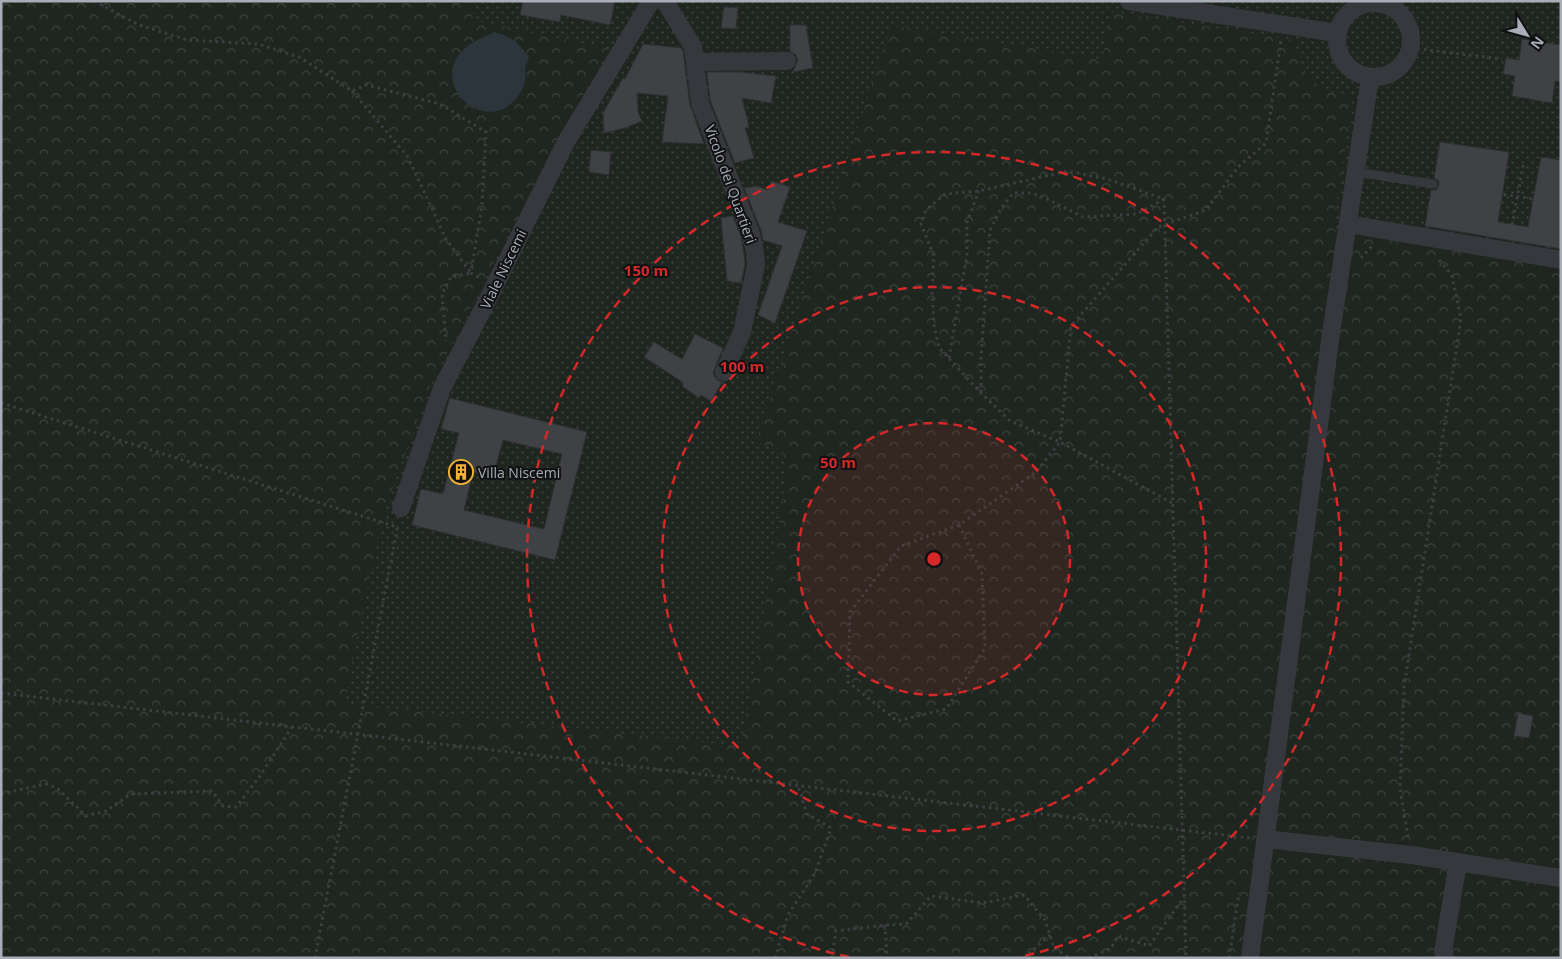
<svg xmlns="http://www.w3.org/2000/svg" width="1562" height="959" font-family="'Open Sans',sans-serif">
<defs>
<pattern id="grass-dots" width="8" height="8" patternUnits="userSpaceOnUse" patternTransform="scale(1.25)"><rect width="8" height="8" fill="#1e261f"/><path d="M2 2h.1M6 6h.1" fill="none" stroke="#3c433d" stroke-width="1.8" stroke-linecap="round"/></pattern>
<pattern id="forest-crowns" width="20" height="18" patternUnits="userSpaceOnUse" patternTransform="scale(1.25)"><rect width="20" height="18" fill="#1e261f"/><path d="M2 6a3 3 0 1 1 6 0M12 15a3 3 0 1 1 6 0" fill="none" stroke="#3c433d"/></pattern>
</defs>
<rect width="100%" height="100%" fill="#161618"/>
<!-- grass -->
<rect fill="url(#grass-dots)" x="1" y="1" width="1560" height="957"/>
<!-- forest -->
<path fill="url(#forest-crowns)" d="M 1,1 L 474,1 L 472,20 L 609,49 L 557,141 L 430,386 L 383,514 L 356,643 L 345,704 L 741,746 L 788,471 L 782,450 L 756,442 L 891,26 L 1102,59 L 1110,12 L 1295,40 C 1300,76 1317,92 1353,98 L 1332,229 L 1561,268 L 1561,958 L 1,958 Z"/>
<!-- water -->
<path fill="#2c353c" d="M 494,32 C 511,36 519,43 529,57 C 528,61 526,65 525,68 C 525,72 526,76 525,80 C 524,87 520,95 515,100 C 484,134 431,87 461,52 C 469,42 483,38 494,32 Z"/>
<!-- building -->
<g fill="#404145" stroke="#303034" fill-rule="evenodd">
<path d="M 523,1 L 615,1 L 610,25 L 561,15 L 560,22 L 520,15 Z"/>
<path d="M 724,7 L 738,8 L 736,29 L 721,28 Z"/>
<path d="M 790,25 L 806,25 L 813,68 L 793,72 L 798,60 L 796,55 L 790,51 Z"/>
<path d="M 1522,39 L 1561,45 L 1561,82 L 1555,81 L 1552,103 L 1512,96 L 1515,76 L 1503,74 L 1506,58 L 1519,60 Z"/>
<path d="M 643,44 L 681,48 L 683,51 L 690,105 L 704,144 L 662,142 L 668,96 L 637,93 L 638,112 L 642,121 L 625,128 L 604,133 L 603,113 L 623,78 L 625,79 Z"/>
<path d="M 707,72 L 740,72 L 776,76 L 771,103 L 742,98 L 749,127 L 745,128 L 754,158 L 735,163 L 710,100 Z"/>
<path d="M 1440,142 L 1509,152 L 1498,222 L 1528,227 L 1541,157 L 1561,160 L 1561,249 L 1425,226 L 1431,190 L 1436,190 L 1439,185 L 1439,181 L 1434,178 Z"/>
<path d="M 591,150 L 611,152 L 609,175 L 589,172 Z"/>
<path d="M 771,181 L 790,187 L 778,222 L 807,231 L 775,323 L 758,315 L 782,246 L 763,240 L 761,230 L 744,188 L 757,186 L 768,190 Z"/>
<path d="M 733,216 L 741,237 L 744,254 L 745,264 L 741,283 L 727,281 L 721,218 Z"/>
<path d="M 695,334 L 723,348 L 713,373 L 716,379 L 722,382 L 711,401 L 701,395 L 699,398 L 682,386 L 684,383 L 644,357 L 654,342 L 682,359 Z"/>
<path d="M 450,398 L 587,432 L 555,560 L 412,525 L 421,489 L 443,494 L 459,433 L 441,429 ZM 503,440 L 562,454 L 544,529 L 464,510 L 473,472 L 493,477 Z"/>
<path d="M 1518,713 L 1533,716 L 1529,738 L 1514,736 Z"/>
</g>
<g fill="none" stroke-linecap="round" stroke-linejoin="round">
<!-- path -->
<g stroke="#3d3f44" stroke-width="3" stroke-dasharray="2.5 4" stroke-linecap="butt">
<path d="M 94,1 L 139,25 L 187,40 L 258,44 L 299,57 L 352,91 L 366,85 L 440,104 L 486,132 L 482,204 L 471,273 L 479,278"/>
<path d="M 1411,48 L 1502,59"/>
<path d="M 352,91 L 408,157 L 446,239 L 471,273 L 451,277 L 442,294 L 446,341"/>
<path d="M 1446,186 L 1561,203"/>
<path d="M 1512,225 L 1524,161"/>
<path d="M 1361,258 L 1372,246"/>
<path d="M 949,358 L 967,255 L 967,222 L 979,191"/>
<path d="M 981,392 L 981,359 L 990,230 L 1002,207 L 1013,193 L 1031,193 L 1045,198 L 1083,217 L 1137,214 L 1164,199"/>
<path d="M 1,403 L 397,527"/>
<path d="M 1172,503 L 1060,442 L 1071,326 L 1158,227 L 1206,210 L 1238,167 L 1266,143 L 1281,40"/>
<path d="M 959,525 L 982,574 L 985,648 L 946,709 L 897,721 L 848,682 L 850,612 L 901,546 L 959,525 L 1036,472 L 1060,442 L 1010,421 L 981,393 L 939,348 L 934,325 L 932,290 L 934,256 L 921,224 L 926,210 L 945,194 L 979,191 L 1068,171 L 1107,179 L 1164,199 L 1186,958"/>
<path d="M 1,693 L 1250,838"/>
<path d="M 1,794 L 46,784 L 57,788 L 86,816 L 106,811 L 131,794 L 212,791 L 223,806 L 236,807 L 260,776 L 292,727"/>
<path d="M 1408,837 L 1400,789 L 1404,687 L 1461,319 L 1452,276 L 1437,257"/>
<path d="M 885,925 L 887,958"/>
<path d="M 315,958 L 398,524"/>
<path d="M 775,958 L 788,915 L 815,873 L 831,828 L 807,814 L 798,786"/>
<path d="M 832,958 L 836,931 L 885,925 L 906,924 L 931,896 L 983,903 L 1024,895 L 1045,920 L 1054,948 L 1070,958"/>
<path d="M 1024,958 L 1050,935"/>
<path d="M 1089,958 L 1111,948 L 1118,936 L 1149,946 L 1184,897"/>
<path d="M 1229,958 L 1239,893"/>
</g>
<!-- service -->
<path stroke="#37383d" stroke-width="9" d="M 1356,172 L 1433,184"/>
<!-- minor -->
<g stroke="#37383d" stroke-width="18">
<path d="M 665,1 L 693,47 L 700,103 L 751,234 L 755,252 L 756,265 L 742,332 L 724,372"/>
<path d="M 1129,1 L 1337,33"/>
<circle cx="1374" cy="40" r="37"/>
<path d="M 695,62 L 787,61"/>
<path d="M 1348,224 L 1561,260"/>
<path d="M 401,508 L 442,388 L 488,299 L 566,142 L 651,1"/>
<path d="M 1266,839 L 1411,855 L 1561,878"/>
<path d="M 1250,958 L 1331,333 L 1370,78"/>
<path d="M 1445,958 L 1443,952 L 1458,862"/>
</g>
</g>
<!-- distance rings -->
<circle cx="934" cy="559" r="136" fill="#d62828" fill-opacity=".12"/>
<g fill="none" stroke="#d62828" stroke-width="2.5" stroke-dasharray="9 6">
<circle cx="934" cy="559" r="136"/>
<circle cx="934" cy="559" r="272"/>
<path d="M849 957A407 407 0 1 1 1019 957"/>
</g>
<!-- icons -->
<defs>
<symbol id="building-ring" viewBox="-11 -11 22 22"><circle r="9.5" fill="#111113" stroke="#f4b432" stroke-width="1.5"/><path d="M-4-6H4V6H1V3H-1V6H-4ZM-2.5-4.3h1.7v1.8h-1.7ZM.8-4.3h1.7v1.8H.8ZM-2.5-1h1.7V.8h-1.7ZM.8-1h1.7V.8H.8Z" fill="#f4b432"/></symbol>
</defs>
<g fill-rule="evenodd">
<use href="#building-ring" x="447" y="458" width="28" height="28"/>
</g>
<g text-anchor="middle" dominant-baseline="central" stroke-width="4" stroke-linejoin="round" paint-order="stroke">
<!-- street labels -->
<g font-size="14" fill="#a8adb8" stroke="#111113">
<text transform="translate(731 184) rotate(70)">Vicolo dei Quartieri</text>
<text transform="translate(503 269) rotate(-64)">Viale Niscemi</text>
</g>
<!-- poi labels -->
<g font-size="14" fill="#a8adb8" stroke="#111113" text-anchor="start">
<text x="478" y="472">Villa Niscemi</text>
</g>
</g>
<circle cx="934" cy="559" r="8" fill="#d62828" stroke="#111113" stroke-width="2.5"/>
<g font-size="15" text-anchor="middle" font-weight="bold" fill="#d62828" stroke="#111113" stroke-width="4" stroke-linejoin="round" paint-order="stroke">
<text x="646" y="276">150 m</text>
<text x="742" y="372">100 m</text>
<text x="838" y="468">50 m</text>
</g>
<!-- border -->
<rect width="1562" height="959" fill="none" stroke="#a8adb8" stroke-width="5"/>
<!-- north arrow -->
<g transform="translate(1527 35) rotate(127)" stroke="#111113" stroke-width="4" paint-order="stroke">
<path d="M0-4L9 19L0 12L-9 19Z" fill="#a8adb8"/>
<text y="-8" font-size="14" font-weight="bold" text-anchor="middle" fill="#a8adb8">N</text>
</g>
</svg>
